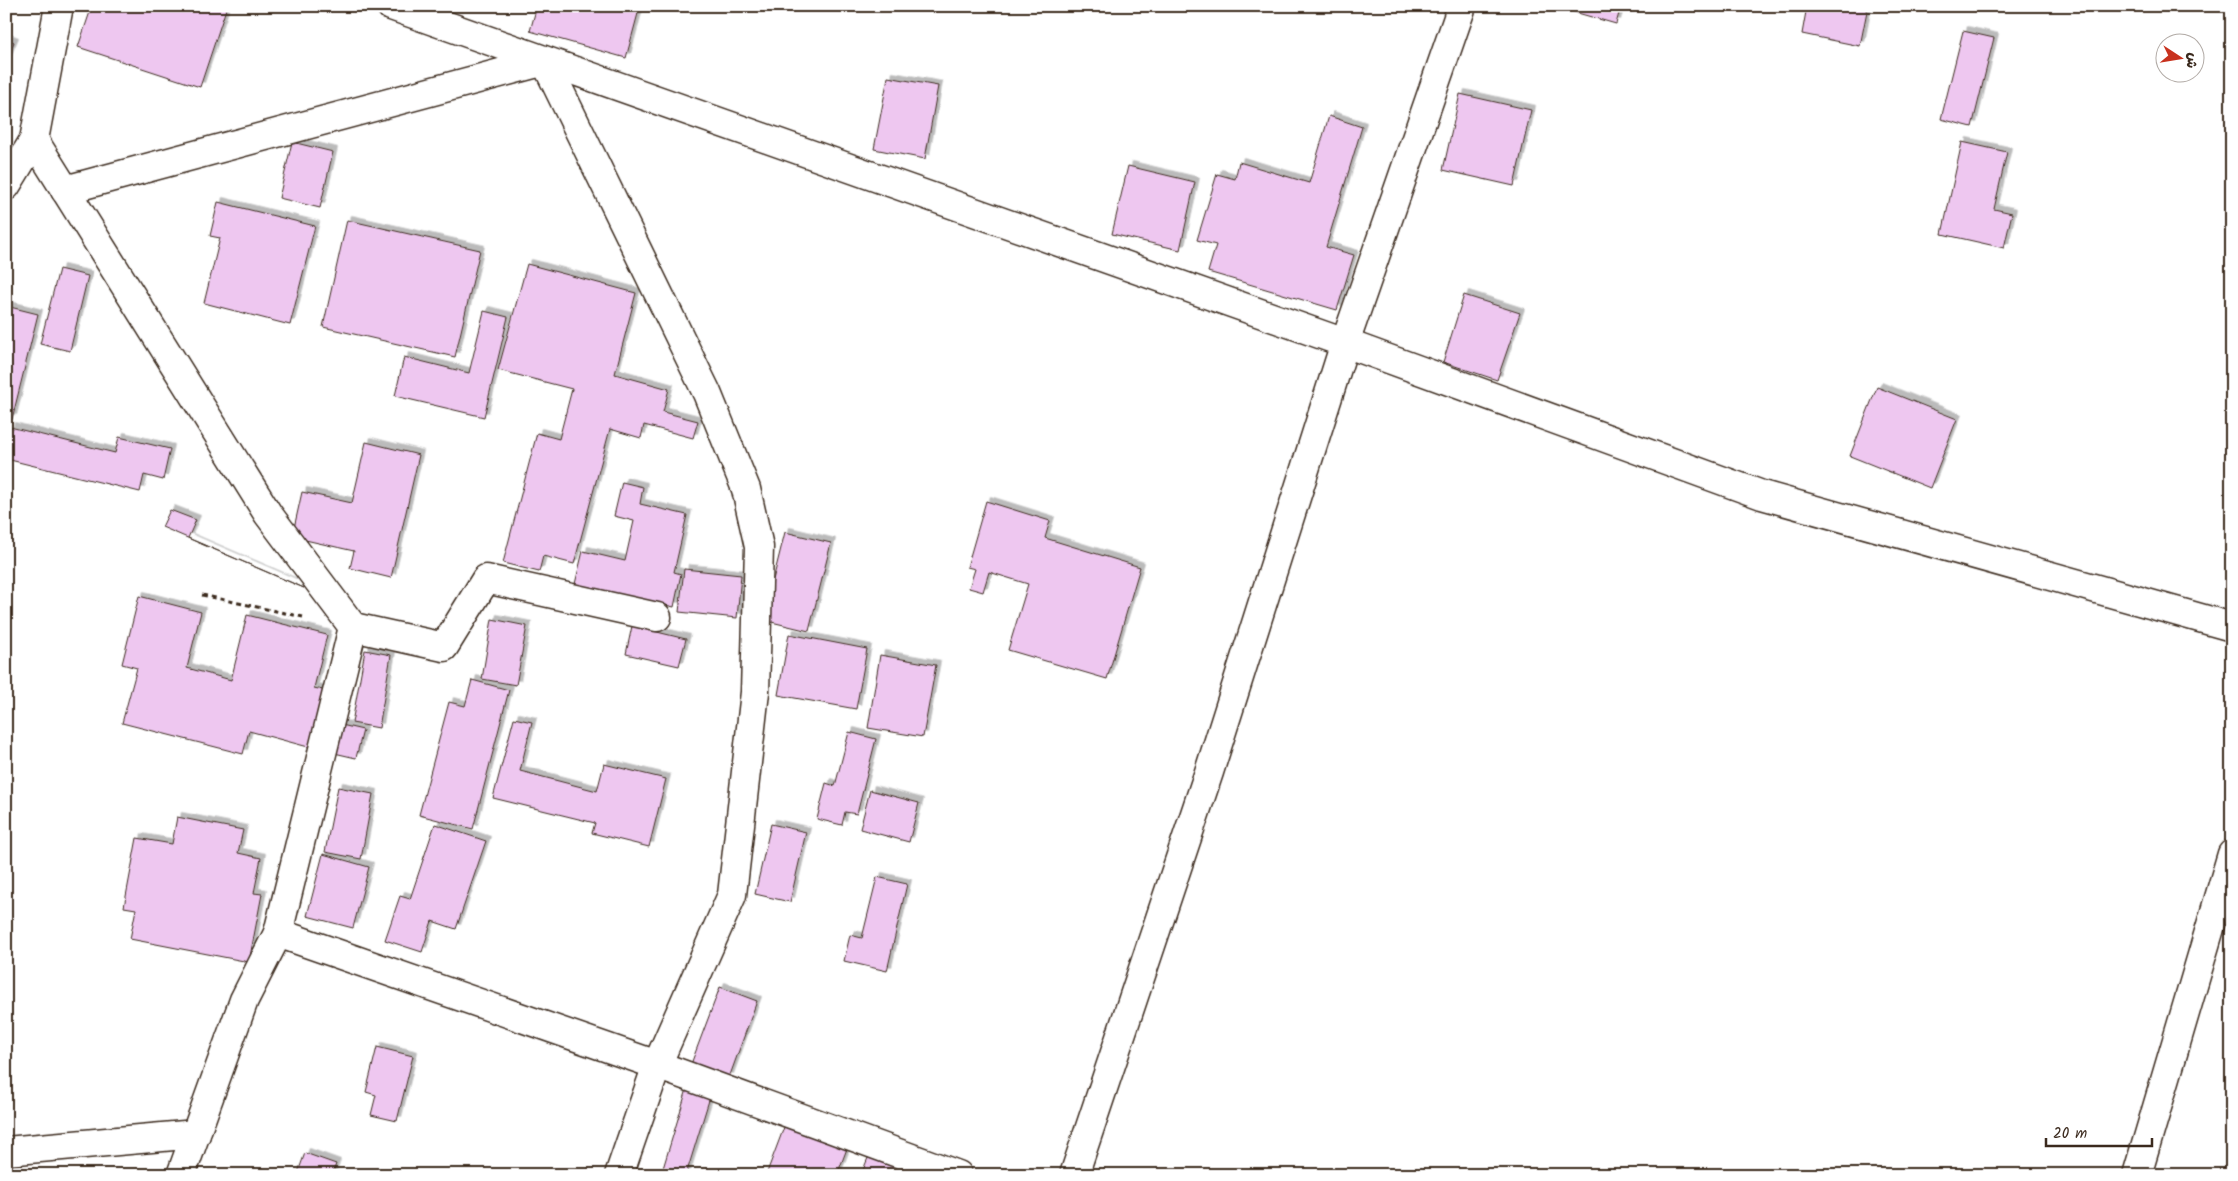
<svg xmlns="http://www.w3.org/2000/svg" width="2238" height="1181" font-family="Kalam,'Playpen Sans Arabic',sans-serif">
<defs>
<filter id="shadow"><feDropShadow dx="4.5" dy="-4.5" stdDeviation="0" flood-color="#0004"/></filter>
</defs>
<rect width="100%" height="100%" fill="#fff"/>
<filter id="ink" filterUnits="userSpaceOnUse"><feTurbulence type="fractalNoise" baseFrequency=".02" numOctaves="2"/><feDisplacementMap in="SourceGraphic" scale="10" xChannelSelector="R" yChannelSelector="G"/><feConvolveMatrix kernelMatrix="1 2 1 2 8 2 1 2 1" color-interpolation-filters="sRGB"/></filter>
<g filter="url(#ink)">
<!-- building -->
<g fill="#eec7f0" stroke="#3b2a1e" filter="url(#shadow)">
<path d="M 92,6 L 227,6 L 200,87 L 78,47 Z"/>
<path d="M 537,6 L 640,6 L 626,58 L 530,31 Z"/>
<path d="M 1553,6 L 1621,6 L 1616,24 Z"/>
<path d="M 1807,6 L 1868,6 L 1860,46 L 1802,34 Z"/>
<path d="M 1963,31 L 1994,38 L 1972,127 L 1941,119 Z"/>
<path d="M 6,39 L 14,42 L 6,61 Z"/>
<path d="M 888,77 L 938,86 L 925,159 L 874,149 Z"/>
<path d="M 1460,94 L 1531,110 L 1514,186 L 1443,170 Z"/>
<path d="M 1329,116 L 1362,127 L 1326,247 L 1354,255 L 1337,310 L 1208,272 L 1216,245 L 1197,240 L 1217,174 L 1235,179 L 1239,162 L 1309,183 Z"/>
<path d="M 292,142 L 333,152 L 320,208 L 279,198 Z"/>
<path d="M 1962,142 L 2007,152 L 1994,209 L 2012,213 L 2004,248 L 1942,234 Z"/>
<path d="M 1128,166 L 1195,182 L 1180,250 L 1112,234 Z"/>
<path d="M 218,202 L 315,226 L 290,325 L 204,303 L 220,238 L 210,236 Z"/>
<path d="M 347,220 L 480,250 L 455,357 L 323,327 Z"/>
<path d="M 527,264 L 636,293 L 615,374 L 669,389 L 663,412 L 698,421 L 693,438 L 644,425 L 641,438 L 610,429 L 574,564 L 543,556 L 539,572 L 503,563 L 537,433 L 559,439 L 572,389 L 498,370 Z"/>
<path d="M 59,269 L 88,276 L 70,351 L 40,344 Z"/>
<path d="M 1464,295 L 1520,313 L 1497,380 L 1443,362 Z"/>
<path d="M 6,306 L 38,314 L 12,419 L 6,418 Z"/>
<path d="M 484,311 L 508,317 L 484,417 L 395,396 L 404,357 L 469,373 Z"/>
<path d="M 1877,387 L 1957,419 L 1930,488 L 1850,456 Z"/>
<path d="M 10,427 L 115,453 L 119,437 L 170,449 L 163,480 L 144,475 L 140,492 L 6,459 L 6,441 Z"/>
<path d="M 366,442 L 419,455 L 391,578 L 350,568 L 354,551 L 292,537 L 302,492 L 352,503 Z"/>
<path d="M 622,482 L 643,487 L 640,504 L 687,515 L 674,572 L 681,574 L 674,607 L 575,584 L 583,551 L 625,561 L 634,521 L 614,516 Z"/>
<path d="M 986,501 L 1050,521 L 1045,538 L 1140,567 L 1107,679 L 1008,650 L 1028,584 L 989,572 L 983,592 L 969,588 L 975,569 L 967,567 Z"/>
<path d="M 170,510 L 196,520 L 188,538 L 304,588 L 162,527 Z"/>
<path d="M 785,532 L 831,543 L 809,631 L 763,620 Z"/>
<path d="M 684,569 L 741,575 L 737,618 L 679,612 Z"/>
<path d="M 139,596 L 201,612 L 187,668 L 231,680 L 247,615 L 327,635 L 314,688 L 327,691 L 312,748 L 249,731 L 243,754 L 122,723 L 137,668 L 122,664 Z"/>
<path d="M 492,619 L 527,626 L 516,685 L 482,679 Z"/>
<path d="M 632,626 L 686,639 L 679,666 L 626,654 Z"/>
<path d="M 789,634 L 867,649 L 856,709 L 778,695 Z"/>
<path d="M 365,650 L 391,655 L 379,728 L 352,723 Z"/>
<path d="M 880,655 L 936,665 L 923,737 L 868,728 Z"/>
<path d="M 472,680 L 509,690 L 473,829 L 419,815 L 449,702 L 465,706 Z"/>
<path d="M 514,718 L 532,722 L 520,771 L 597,791 L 604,764 L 666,779 L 649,847 L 592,833 L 595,823 L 493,798 Z"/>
<path d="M 337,724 L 363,730 L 356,758 L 330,752 Z"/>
<path d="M 849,732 L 876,739 L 857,814 L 845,812 L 842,825 L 817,819 L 826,783 L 835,786 Z"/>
<path d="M 338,787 L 373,794 L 361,859 L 325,852 Z"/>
<path d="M 870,790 L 919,803 L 909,842 L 860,829 Z"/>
<path d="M 177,817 L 243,830 L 238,853 L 261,858 L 254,893 L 262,894 L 249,962 L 130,939 L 136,909 L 124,907 L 137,838 L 172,844 Z"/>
<path d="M 435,824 L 486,841 L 456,929 L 432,921 L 422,952 L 385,940 L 400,896 L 410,899 Z"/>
<path d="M 771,824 L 806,832 L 790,902 L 755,894 Z"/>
<path d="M 323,854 L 369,867 L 353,928 L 307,916 Z"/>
<path d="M 877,877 L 907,884 L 887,971 L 844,961 L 850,935 L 862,938 Z"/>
<path d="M 720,987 L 757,1001 L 729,1078 L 691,1064 Z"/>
<path d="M 377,1047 L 413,1056 L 397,1121 L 371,1115 L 376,1095 L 366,1092 Z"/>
<path d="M 687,1089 L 710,1097 L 686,1175 L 661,1175 Z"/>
<path d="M 786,1122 L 848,1146 L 837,1175 L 766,1175 Z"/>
<path d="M 305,1153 L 336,1164 L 332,1175 L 297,1175 Z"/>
<path d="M 870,1153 L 903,1168 L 900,1175 L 861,1175 Z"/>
</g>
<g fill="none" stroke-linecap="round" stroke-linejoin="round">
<defs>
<g id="minor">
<path d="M 59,6 L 34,140 L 268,514 L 353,627 L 278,933 L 244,1000 L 181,1175"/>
<path d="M 391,6 L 1345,343 L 1762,495 L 2232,627"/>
<path d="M 6,186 L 34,140"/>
<path d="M 65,190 L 545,61 L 707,393 L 746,489 L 759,547 L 755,692 L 732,895 L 657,1065 L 619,1175"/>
<path d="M 353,627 L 444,647 L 486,579 L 657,617"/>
<path d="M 278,933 L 657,1065 L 958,1175"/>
<path d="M 6,1151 L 196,1134"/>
<path d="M 1074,1175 L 1209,772 L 1345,343 L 1462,6"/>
<path d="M 2137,1175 L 2232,854"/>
</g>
</defs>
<!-- minor casing -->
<use href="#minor" stroke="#3b2a1e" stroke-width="31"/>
<!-- path -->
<path stroke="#3b2a1e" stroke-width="3" stroke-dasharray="5 4" stroke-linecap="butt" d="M 202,595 L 303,617"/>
<!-- minor -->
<use href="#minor" stroke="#fff" stroke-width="28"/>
</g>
</g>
<!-- margin -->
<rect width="2238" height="1181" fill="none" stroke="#fff" stroke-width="25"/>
<rect x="12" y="12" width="2213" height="1156" fill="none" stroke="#3b2a1e" stroke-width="2" filter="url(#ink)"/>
<!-- north arrow -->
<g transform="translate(2180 58) rotate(102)"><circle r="24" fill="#ffffff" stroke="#b1aaa5"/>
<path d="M0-4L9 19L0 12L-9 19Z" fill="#c8321e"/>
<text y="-8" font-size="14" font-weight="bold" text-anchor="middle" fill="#3b2a1e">ش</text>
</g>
<!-- scale -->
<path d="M2046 1138v8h106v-8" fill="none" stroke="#3b2a1e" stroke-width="2.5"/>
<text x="2053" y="1138" font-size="15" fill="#3b2a1e" stroke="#ffffff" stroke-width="4" paint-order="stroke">20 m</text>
</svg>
